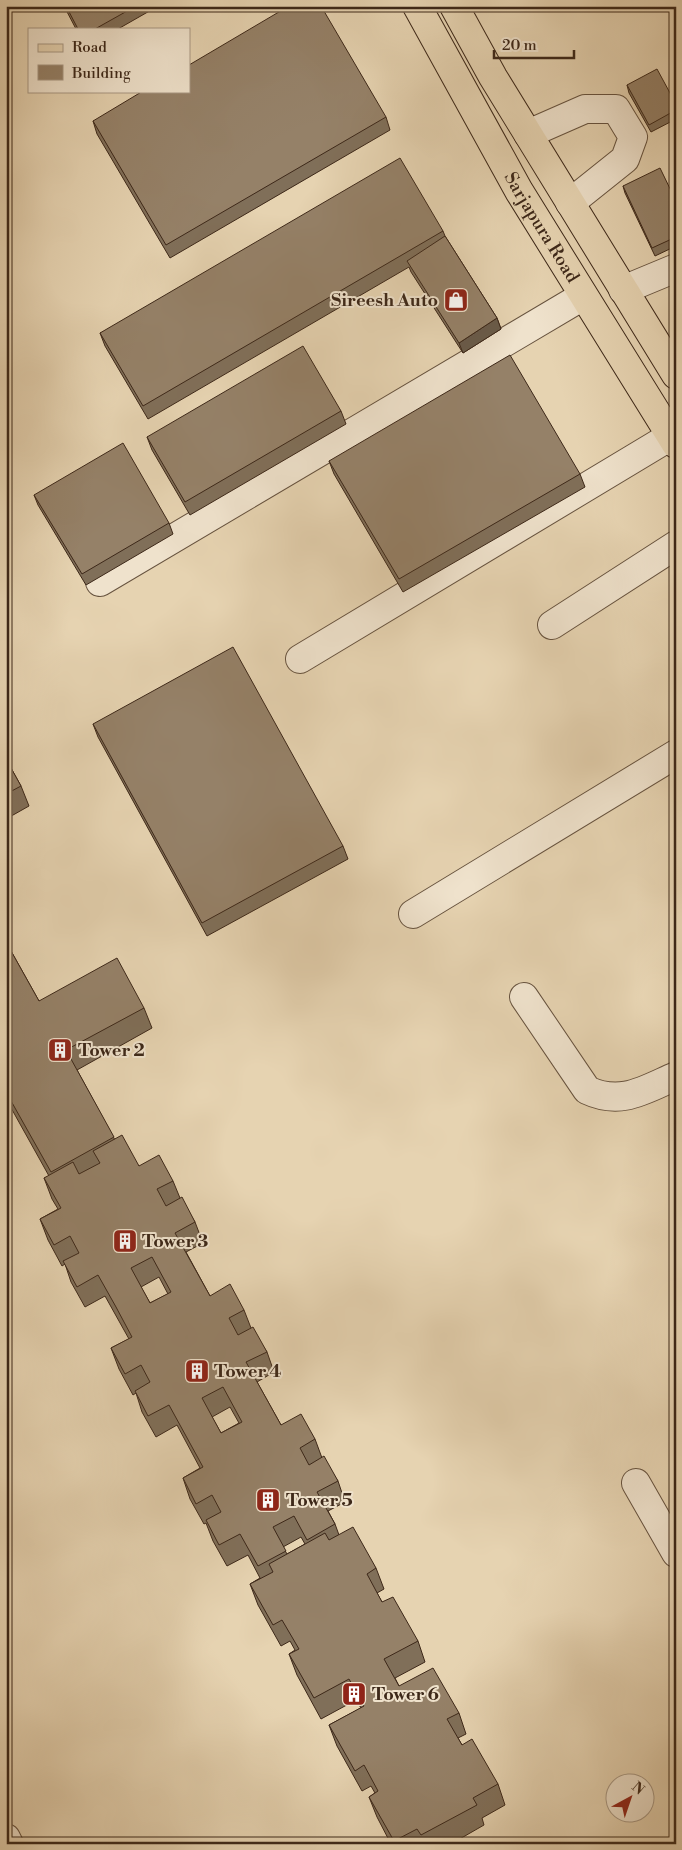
<svg xmlns="http://www.w3.org/2000/svg" width="682" height="1850" font-family="'Libre Bodoni',serif">
<rect width="100%" height="100%" fill="#e6d3b1"/>
<filter id="stains"><feTurbulence type="fractalNoise" baseFrequency=".004" numOctaves="4"/><feColorMatrix values="0 0 0 0 .2 0 0 0 0 .09 0 0 0 0 .02 0 0 0 .5 -.17"/></filter>
<radialGradient id="worn" r=".72"><stop offset=".6" stop-color="#630" stop-opacity="0"/><stop offset="1" stop-color="#630" stop-opacity=".3"/></radialGradient>
<g fill="none" stroke-linecap="round" stroke-linejoin="round">
<defs>
<g id="minor">
<path d="M 528,134 L 585,109 L 616,109 L 633,137 L 625,159 L 570,203"/>
<path d="M 623,290 L 676,268"/>
<path d="M 100,582 L 583,296"/>
<path d="M 552,625 L 676,545"/>
<path d="M 300,659 L 671,436"/>
<path d="M 413,914 L 676,754"/>
<path d="M 524,997 L 587,1090 C 621,1106 644,1090 676,1076"/>
<path d="M 636,1483 L 676,1553"/>
<path d="M 6,1838 L 9,1844"/>
</g>
<g id="major">
<path id="s1" d="M 417,6 L 519,191 L 676,444"/>
<path d="M 454,6 L 493,77 L 676,375"/>
</g>
</defs>
<!-- minor casing -->
<use href="#minor" stroke="#67533f" stroke-width="30"/>
<!-- major casing -->
<use href="#major" stroke="#3d2819" stroke-width="30"/>
<!-- minor -->
<use href="#minor" stroke="#efe2cc" stroke-width="28"/>
<!-- major -->
<use href="#major" stroke="#e6d3b1" stroke-width="28"/>
</g>
<!-- wall -->
<g fill="#806f59" stroke="#3d2819" fill-rule="evenodd">
<path d="M 64,6 L 152,6 L 153,9 L 118,29 L 76,29 Z"/>
<path d="M 627,85 L 676,104 L 676,119 L 651,132 L 629,93 Z"/>
<path d="M 386,117 L 390,130 L 170,258 L 97,134 L 93,121 Z"/>
<path d="M 623,186 L 676,201 L 676,246 L 655,256 L 625,193 Z"/>
<path d="M 443,231 L 445,236 L 497,318 L 501,329 L 463,353 L 411,272 L 409,267 L 148,419 L 105,346 L 100,333 Z"/>
<path d="M 341,411 L 346,424 L 190,515 L 152,450 L 147,437 Z"/>
<path d="M 329,461 L 580,474 L 585,487 L 403,592 L 334,474 Z"/>
<path d="M 34,495 L 169,523 L 173,534 L 86,585 L 38,505 Z"/>
<path d="M 93,724 L 343,846 L 348,859 L 207,936 L 98,737 Z"/>
<path d="M 6,759 L 21,786 L 29,806 L 6,819 Z"/>
<path d="M 6,942 L 39,1001 L 144,1008 L 152,1028 L 77,1070 L 115,1140 L 139,1166 L 173,1181 L 180,1198 L 195,1222 L 203,1243 L 186,1252 L 210,1296 L 244,1310 L 251,1328 L 267,1352 L 274,1372 L 257,1382 L 281,1425 L 315,1439 L 322,1458 L 338,1481 L 345,1502 L 328,1511 L 335,1524 L 339,1535 L 376,1568 L 384,1589 L 377,1593 L 382,1602 L 418,1641 L 425,1662 L 395,1678 L 399,1686 L 459,1713 L 466,1734 L 458,1738 L 462,1745 L 498,1784 L 505,1805 L 482,1818 L 484,1825 L 451,1844 L 391,1844 L 377,1817 L 369,1797 L 375,1793 L 371,1786 L 362,1791 L 337,1746 L 329,1725 L 361,1708 L 356,1700 L 321,1719 L 297,1675 L 289,1654 L 295,1650 L 290,1641 L 281,1646 L 258,1605 L 250,1584 L 260,1578 L 248,1555 L 227,1566 L 213,1541 L 206,1523 L 204,1524 L 190,1499 L 183,1478 L 200,1468 L 177,1425 L 156,1437 L 142,1412 L 136,1393 L 133,1395 L 119,1369 L 111,1348 L 129,1339 L 105,1296 L 85,1307 L 71,1282 L 65,1264 L 62,1266 L 48,1240 L 40,1219 L 58,1209 L 52,1199 L 44,1178 L 49,1176 L 10,1106 L 6,1108 ZM 159,1277 L 168,1294 L 150,1303 L 141,1287 ZM 230,1407 L 239,1423 L 221,1433 L 212,1417 ZM 301,1537 L 305,1544 L 287,1554 L 283,1547 Z"/>
</g>
<!-- shaded-wall -->
<path fill="#685a49" stroke="#3d2819" d="M 497,318 L 501,329 L 463,353 L 459,343 Z"/>
<!-- building -->
<g fill="#958168" stroke="#3d2819" fill-rule="evenodd">
<path d="M 66,6 L 136,6 L 95,29 L 78,29 Z"/>
<path d="M 289,6 L 321,6 L 386,117 L 166,245 L 93,121 L 143,91 L 189,91 L 189,65 Z"/>
<path d="M 657,69 L 676,104 L 676,110 L 649,125 L 627,85 Z"/>
<path d="M 400,158 L 443,231 L 143,406 L 100,333 Z"/>
<path d="M 660,168 L 676,201 L 676,237 L 652,248 L 623,186 Z"/>
<path d="M 445,236 L 497,318 L 459,343 L 407,261 Z"/>
<path d="M 303,346 L 341,411 L 185,502 L 147,437 Z"/>
<path d="M 510,355 L 580,474 L 399,579 L 329,461 Z"/>
<path d="M 123,443 L 169,523 L 82,574 L 34,495 Z"/>
<path d="M 233,647 L 343,846 L 202,923 L 93,724 Z"/>
<path d="M 6,759 L 21,786 L 6,794 Z"/>
<path d="M 6,942 L 39,1001 L 117,958 L 144,1008 L 66,1050 L 114,1137 L 51,1172 L 6,1092 Z"/>
<path d="M 122,1135 L 139,1166 L 159,1155 L 173,1181 L 157,1189 L 166,1206 L 182,1197 L 195,1222 L 175,1233 L 210,1296 L 230,1284 L 244,1310 L 229,1318 L 238,1335 L 253,1327 L 267,1352 L 246,1362 L 281,1425 L 301,1414 L 315,1439 L 300,1448 L 309,1465 L 324,1456 L 338,1481 L 317,1492 L 335,1524 L 307,1540 L 294,1516 L 273,1527 L 286,1551 L 258,1566 L 240,1534 L 219,1545 L 206,1520 L 221,1512 L 212,1495 L 196,1504 L 183,1478 L 203,1467 L 169,1405 L 148,1416 L 135,1391 L 150,1382 L 141,1365 L 125,1374 L 111,1348 L 132,1337 L 116,1307 L 98,1275 L 77,1287 L 63,1261 L 79,1253 L 70,1236 L 54,1245 L 40,1219 L 61,1208 L 44,1178 L 73,1162 L 79,1174 L 100,1163 L 93,1151 ZM 152,1257 L 171,1292 L 150,1303 L 131,1268 ZM 223,1387 L 242,1422 L 221,1433 L 202,1398 Z"/>
<path d="M 353,1527 L 376,1568 L 367,1574 L 382,1602 L 393,1597 L 418,1641 L 384,1659 L 399,1686 L 433,1668 L 459,1713 L 447,1719 L 462,1745 L 472,1739 L 498,1784 L 473,1798 L 477,1805 L 421,1835 L 417,1829 L 394,1841 L 369,1797 L 378,1791 L 364,1765 L 355,1771 L 329,1725 L 364,1706 L 349,1679 L 314,1698 L 289,1654 L 299,1649 L 282,1620 L 273,1625 L 250,1584 L 273,1572 L 269,1564 L 325,1533 L 329,1540 Z"/>
</g>
<!-- icons -->
<defs>
<symbol id="shop-square" viewBox="-11 -11 22 22"><rect x="-9" y="-9" width="18" height="18" rx="4" fill="#8f2418" stroke="#efe2cc"/><path d="M-5-2.5h2.3a2.7 3.5 0 0 1 5.4 0H5L5.5 6h-11ZM-1.5-2.5h3a1.5 2.3 0 0 0-3 0Z" fill="#fff"/></symbol>
<symbol id="building-square" viewBox="-11 -11 22 22"><rect x="-9" y="-9" width="18" height="18" rx="4" fill="#8f2418" stroke="#efe2cc"/><path d="M-4-6H4V6H1V3H-1V6H-4ZM-2.5-4.3h1.7v1.8h-1.7ZM.8-4.3h1.7v1.8H.8ZM-2.5-1h1.7V.8h-1.7ZM.8-1h1.7V.8H.8Z" fill="#fff"/></symbol>
</defs>
<g fill-rule="evenodd">
<use href="#shop-square" x="442" y="286" width="28" height="28"/>
<use href="#building-square" x="46" y="1036" width="28" height="28"/>
<use href="#building-square" x="111" y="1227" width="28" height="28"/>
<use href="#building-square" x="183" y="1357" width="28" height="28"/>
<use href="#building-square" x="254" y="1486" width="28" height="28"/>
<use href="#building-square" x="340" y="1680" width="28" height="28"/>
</g>
<g text-anchor="middle" dominant-baseline="central" stroke-width="4" stroke-linejoin="round" paint-order="stroke">
<!-- street labels -->
<g font-size="18" fill="#3d2819" stroke="#efe2cc">
<text stroke="none"><textPath href="#s1" startOffset="254">Sarjapura Road</textPath></text>
</g>
<!-- poi labels -->
<g font-size="18" font-weight="bold" fill="#3d2819" stroke="#efe2cc" text-anchor="start">
<text x="438" y="300" text-anchor="end">Sireesh Auto</text>
<text x="78" y="1050">Tower 2</text>
<text x="142" y="1241">Tower 3</text>
<text x="214" y="1371">Tower 4</text>
<text x="286" y="1500">Tower 5</text>
<text x="372" y="1694">Tower 6</text>
</g>
</g>
<!-- margin -->
<rect width="682" height="1850" fill="none" stroke="#e6d3b1" stroke-width="25"/>
<rect x="8" y="8" width="667" height="1835" fill="none" stroke="#3d2819" stroke-width="2.5"/>
<rect x="12" y="12" width="657" height="1825" fill="none" stroke="#3d2819"/>
<!-- legend -->
<rect x="28" y="28" width="162" height="65" fill="#efe2cc" stroke="#a89884"/>
<rect x="38" y="44" width="25" height="8" fill="#e6d3b1" stroke="#a89884"/>
<text x="72" y="52" font-size="15" fill="#3d2819">Road</text>
<rect x="38" y="65" width="25" height="15" fill="#958168" stroke="#a89884"/>
<text x="72" y="78" font-size="15" fill="#3d2819">Building</text>
<!-- north arrow -->
<g transform="translate(630 1798) rotate(40)"><circle r="24" fill="#efe2cc" stroke="#a89884"/>
<path d="M0-4L9 19L0 12L-9 19Z" fill="#8f2418"/>
<text y="-8" font-size="14" font-weight="bold" text-anchor="middle" fill="#3d2819">N</text>
</g>
<!-- scale -->
<path d="M494 50v8h80v-8" fill="none" stroke="#3d2819" stroke-width="2.5"/>
<text x="502" y="50" font-size="15" fill="#3d2819" stroke="#efe2cc" stroke-width="4" paint-order="stroke">20 m</text>
<rect width="100%" height="100%" filter="url(#stains)"/>
<rect width="100%" height="100%" fill="url(#worn)"/>
</svg>
